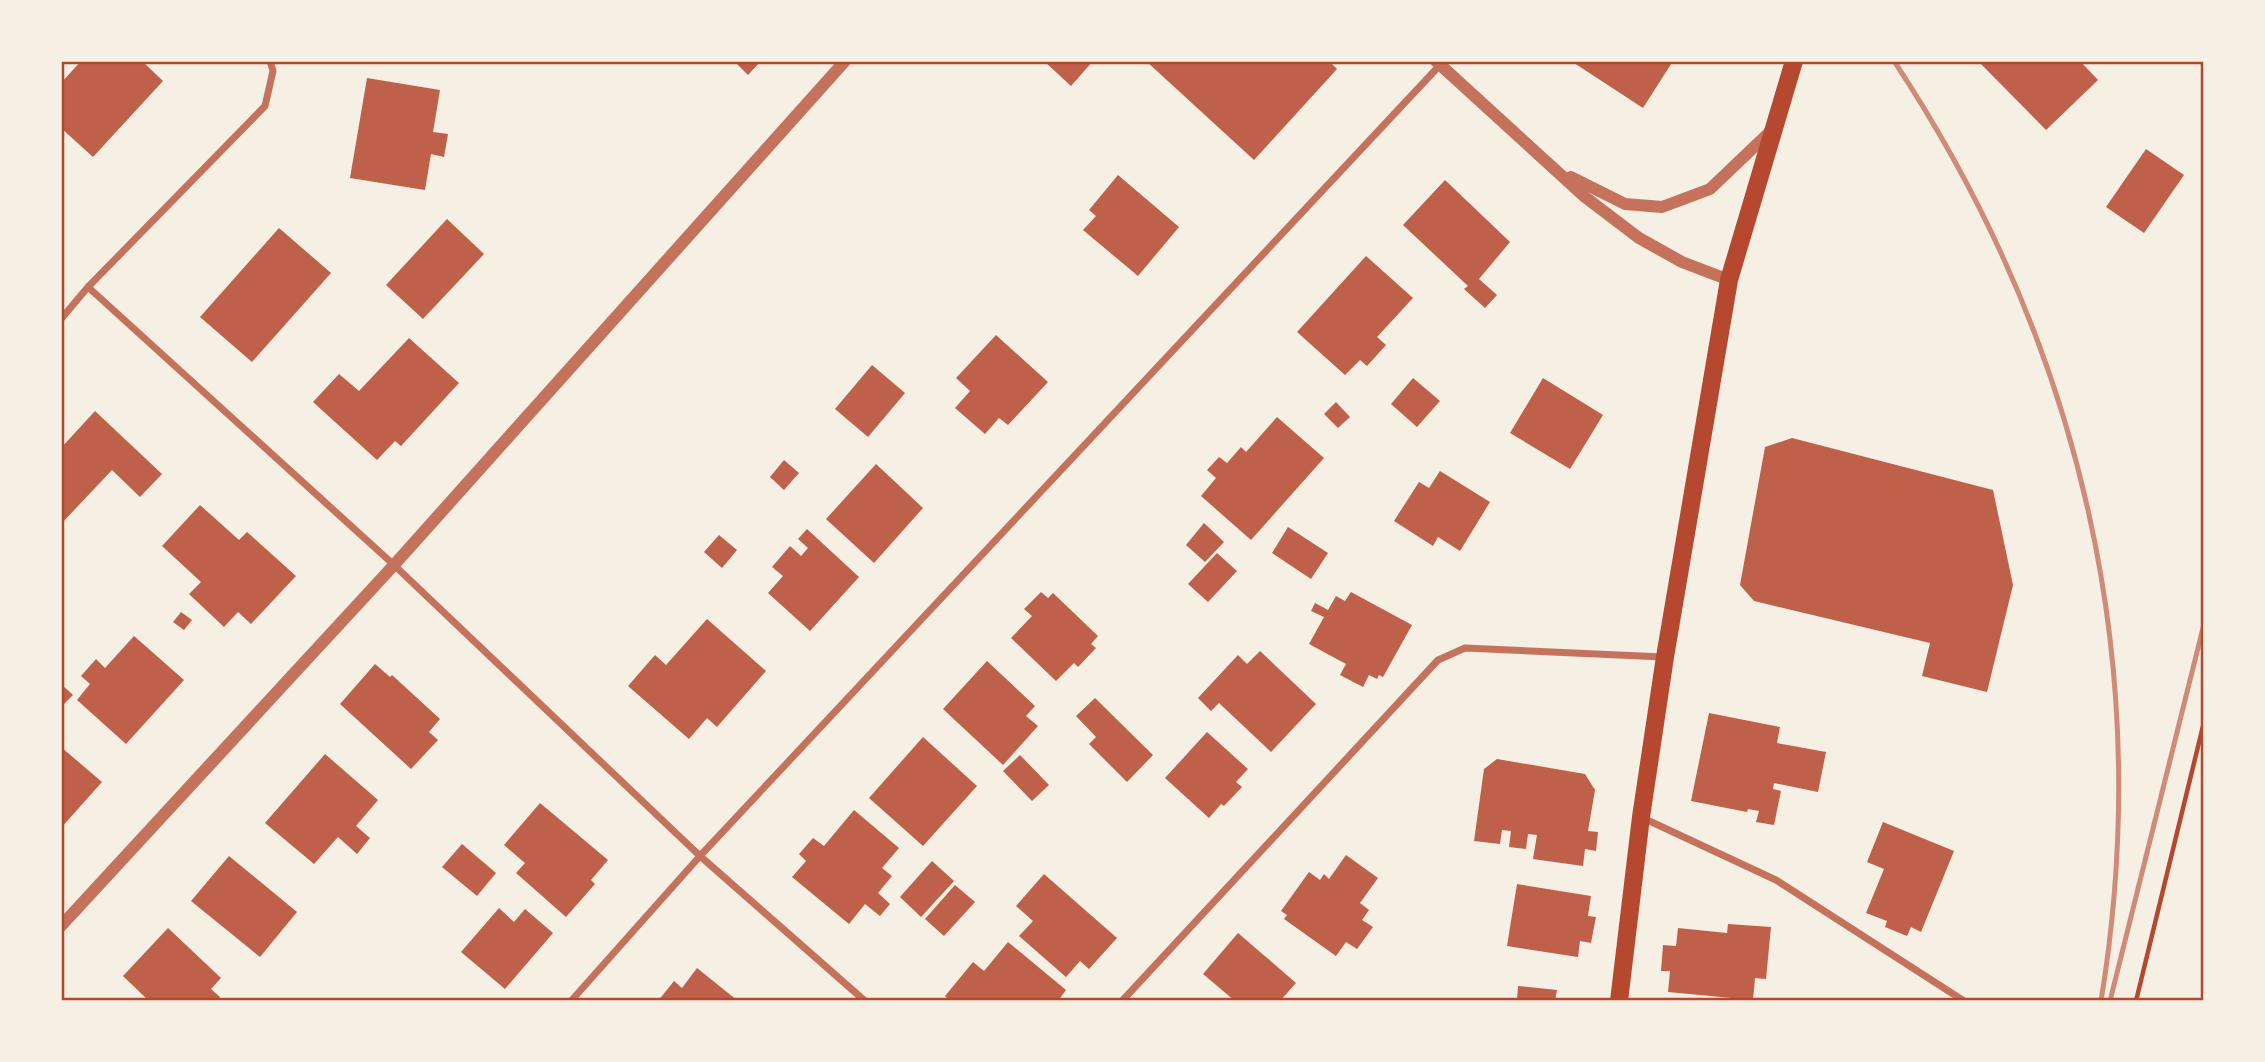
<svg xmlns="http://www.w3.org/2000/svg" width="2265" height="1062" font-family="'Nunito Sans',sans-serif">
<rect width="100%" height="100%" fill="#f6efe4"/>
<!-- building -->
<g fill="#bf614a">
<path d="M 81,61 L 142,61 L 163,81 L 93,157 L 61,128 L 61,83 Z"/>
<path d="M 734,61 L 761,61 L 748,75 Z"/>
<path d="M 1044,61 L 1093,61 L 1071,86 Z"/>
<path d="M 1146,61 L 1329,61 L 1337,69 L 1254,160 Z"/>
<path d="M 1571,61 L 1673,61 L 1643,108 Z"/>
<path d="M 1978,61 L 2080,61 L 2098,80 L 2046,130 Z"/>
<path d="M 367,78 L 440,90 L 433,132 L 448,134 L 444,157 L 431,154 L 425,190 L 350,178 Z"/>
<path d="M 2146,149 L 2184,175 L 2144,233 L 2106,207 Z"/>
<path d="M 1118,175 L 1179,227 L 1138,276 L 1083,230 L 1096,216 L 1089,210 Z"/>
<path d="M 1445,180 L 1510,242 L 1479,279 L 1497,295 L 1485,308 L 1464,289 L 1468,286 L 1403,225 Z"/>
<path d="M 447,219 L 484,254 L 423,319 L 386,285 Z"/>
<path d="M 279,228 L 331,273 L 252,362 L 200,317 Z"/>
<path d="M 1366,256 L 1413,298 L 1377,337 L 1386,345 L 1367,366 L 1360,360 L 1345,375 L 1297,332 Z"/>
<path d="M 996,335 L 1048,382 L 1008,425 L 999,418 L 985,434 L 955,408 L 970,391 L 956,378 Z"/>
<path d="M 409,338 L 459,383 L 401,446 L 395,441 L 377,460 L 313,402 L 339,374 L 359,391 Z"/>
<path d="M 872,365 L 905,393 L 868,437 L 835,409 Z"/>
<path d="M 1413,378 L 1440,401 L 1417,427 L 1391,404 Z"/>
<path d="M 1543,378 L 1603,415 L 1570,469 L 1510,433 Z"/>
<path d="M 1336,402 L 1350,417 L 1338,428 L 1324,414 Z"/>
<path d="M 95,411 L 162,474 L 140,497 L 112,470 L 61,524 L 61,448 Z"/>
<path d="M 1277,417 L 1324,458 L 1251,540 L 1201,496 L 1216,478 L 1207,470 L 1219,457 L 1227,463 L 1241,447 L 1246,452 Z"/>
<path d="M 1792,438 L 1993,490 L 2013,585 L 1987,692 L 1922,676 L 1930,643 L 1754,601 L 1740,585 L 1765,447 Z"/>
<path d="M 784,460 L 799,473 L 784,490 L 770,477 Z"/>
<path d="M 876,464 L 923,508 L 874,563 L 826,519 Z"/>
<path d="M 1440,471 L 1490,502 L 1460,551 L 1438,537 L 1433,546 L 1394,521 L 1419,482 L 1429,488 Z"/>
<path d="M 200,505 L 239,540 L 247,532 L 296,576 L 251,624 L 238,612 L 224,627 L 189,594 L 201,582 L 162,546 Z"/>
<path d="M 1204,523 L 1224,542 L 1205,562 L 1186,545 Z"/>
<path d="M 1288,527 L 1328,553 L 1311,579 L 1272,553 Z"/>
<path d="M 807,529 L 859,577 L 810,631 L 768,593 L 783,576 L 772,567 L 790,546 L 801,556 L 808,548 L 798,539 Z"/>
<path d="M 719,535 L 737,550 L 722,568 L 704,552 Z"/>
<path d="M 1217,553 L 1237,571 L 1208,602 L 1188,584 Z"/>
<path d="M 1041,592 L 1048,598 L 1053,593 L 1098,636 L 1091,644 L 1096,648 L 1078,667 L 1074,663 L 1056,681 L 1011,638 L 1032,616 L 1024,609 Z"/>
<path d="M 1351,592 L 1412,625 L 1383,677 L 1379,675 L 1377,679 L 1369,675 L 1363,687 L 1340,675 L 1346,664 L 1309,644 L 1324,617 L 1311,611 L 1315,603 L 1328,610 L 1336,596 L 1345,601 Z"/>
<path d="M 181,612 L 192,620 L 184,630 L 173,622 Z"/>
<path d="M 707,619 L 766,671 L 717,727 L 707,718 L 689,739 L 628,686 L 655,655 L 666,665 Z"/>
<path d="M 134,636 L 184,680 L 126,744 L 77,700 L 90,684 L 81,676 L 96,659 L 105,668 Z"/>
<path d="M 1260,651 L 1316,704 L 1271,752 L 1219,703 L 1211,711 L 1198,698 L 1238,655 L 1247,664 Z"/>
<path d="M 987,661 L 1035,706 L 1026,716 L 1038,726 L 1003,765 L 943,709 Z"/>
<path d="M 375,664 L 390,677 L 392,675 L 440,719 L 429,732 L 438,740 L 411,769 L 340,704 Z"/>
<path d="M 61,684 L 73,695 L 61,707 Z"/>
<path d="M 1095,698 L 1153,755 L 1127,782 L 1089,744 L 1096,737 L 1076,716 Z"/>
<path d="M 1709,713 L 1780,727 L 1777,743 L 1826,752 L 1818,792 L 1774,783 L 1773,789 L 1781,791 L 1774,825 L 1756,822 L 1759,811 L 1748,809 L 1747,812 L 1691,801 Z"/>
<path d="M 1207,732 L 1248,769 L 1236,782 L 1242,787 L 1224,806 L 1221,804 L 1209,818 L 1165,778 Z"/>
<path d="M 923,737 L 977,786 L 923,846 L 869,798 Z"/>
<path d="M 61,747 L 102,782 L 61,828 Z"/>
<path d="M 325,754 L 378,800 L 356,826 L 370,838 L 357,854 L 338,837 L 314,864 L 265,823 Z"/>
<path d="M 1020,755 L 1049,785 L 1032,801 L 1003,771 Z"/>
<path d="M 1497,759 L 1585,774 L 1595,790 L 1588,831 L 1598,832 L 1596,851 L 1585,849 L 1583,866 L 1533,859 L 1537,835 L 1528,834 L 1526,849 L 1509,847 L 1511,831 L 1502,830 L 1500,844 L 1474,841 L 1484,769 Z"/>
<path d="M 540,803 L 608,860 L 591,880 L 595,884 L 566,917 L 516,873 L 525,863 L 504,845 Z"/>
<path d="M 854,810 L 899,848 L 882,868 L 892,876 L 878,893 L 890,904 L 880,916 L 865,904 L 849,924 L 792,877 L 806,861 L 799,854 L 813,838 L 824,846 Z"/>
<path d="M 1883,822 L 1954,851 L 1921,932 L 1911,927 L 1907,936 L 1885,927 L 1887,921 L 1866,913 L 1884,869 L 1867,862 Z"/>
<path d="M 462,844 L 496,873 L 477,896 L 442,867 Z"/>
<path d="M 1346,855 L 1378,878 L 1360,903 L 1369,910 L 1362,920 L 1373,927 L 1357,949 L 1346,942 L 1336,956 L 1284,919 L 1287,915 L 1281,911 L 1309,872 L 1320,880 L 1324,874 L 1329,879 Z"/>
<path d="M 229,856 L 297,912 L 260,957 L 191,901 Z"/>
<path d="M 932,861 L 954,881 L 921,917 L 900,897 Z"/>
<path d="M 1044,874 L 1117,938 L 1089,969 L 1080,961 L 1066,977 L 1019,936 L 1033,921 L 1016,906 Z"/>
<path d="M 1517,884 L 1591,896 L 1588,916 L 1596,917 L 1591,943 L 1580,941 L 1578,957 L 1507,946 Z"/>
<path d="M 955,885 L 975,902 L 944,936 L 925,919 Z"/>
<path d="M 499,908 L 514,922 L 525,909 L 553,933 L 505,989 L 461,952 Z"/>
<path d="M 1728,924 L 1771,927 L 1766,979 L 1755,978 L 1753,1000 L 1668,992 L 1670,971 L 1661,971 L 1663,945 L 1676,946 L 1678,928 L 1727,933 Z"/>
<path d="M 168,928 L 221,978 L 211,989 L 220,997 L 217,1001 L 149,1001 L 123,976 Z"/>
<path d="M 1238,933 L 1296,983 L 1280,1001 L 1235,1001 L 1203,974 Z"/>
<path d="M 1008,942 L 1066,990 L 1058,1001 L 950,1001 L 945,996 L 973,962 L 984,971 Z"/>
<path d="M 697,968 L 738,1001 L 658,1001 L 674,981 L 682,988 Z"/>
<path d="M 1518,986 L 1557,990 L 1555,1001 L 1517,1001 Z"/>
</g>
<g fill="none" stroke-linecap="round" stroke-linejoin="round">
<!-- path -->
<path stroke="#b5482f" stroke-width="4.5" d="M 2136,1001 L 2204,722"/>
<!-- minor -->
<g stroke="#c5725c" stroke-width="7">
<path d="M 88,287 L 394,565 L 700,856 L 865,1001"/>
<path d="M 61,319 L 88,287 L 265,106 L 273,71 L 270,61"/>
<path d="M 1643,818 L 1776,880 L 1964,1001"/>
<path d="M 571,1001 L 700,856 L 1440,65"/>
<path d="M 1122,1001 L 1438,660 L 1465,648 L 1663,657"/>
</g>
<!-- tertiary -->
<g stroke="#c5725c" stroke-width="12">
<path d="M 1436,61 L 1585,197 L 1639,238 L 1682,262 L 1729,280"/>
<path d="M 1571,177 L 1625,204 L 1662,207 L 1710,189 L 1774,128"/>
<path d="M 61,926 L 394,565 L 845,61"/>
</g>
<!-- primary -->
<path stroke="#b5482f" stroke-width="18" d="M 1619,1001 L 1641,817 L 1665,657 L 1729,280 L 1794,61"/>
<!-- rail -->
<g stroke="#cf8b77" stroke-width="5">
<path d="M 1894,61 C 2081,344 2156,665 2101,1001"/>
<path d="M 2111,997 L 2204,624"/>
</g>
</g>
<!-- border -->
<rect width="2265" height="1062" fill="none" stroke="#f6efe4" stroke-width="126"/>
<rect x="63" y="63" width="2139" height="936" fill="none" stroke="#b5482f" stroke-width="2.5"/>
</svg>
